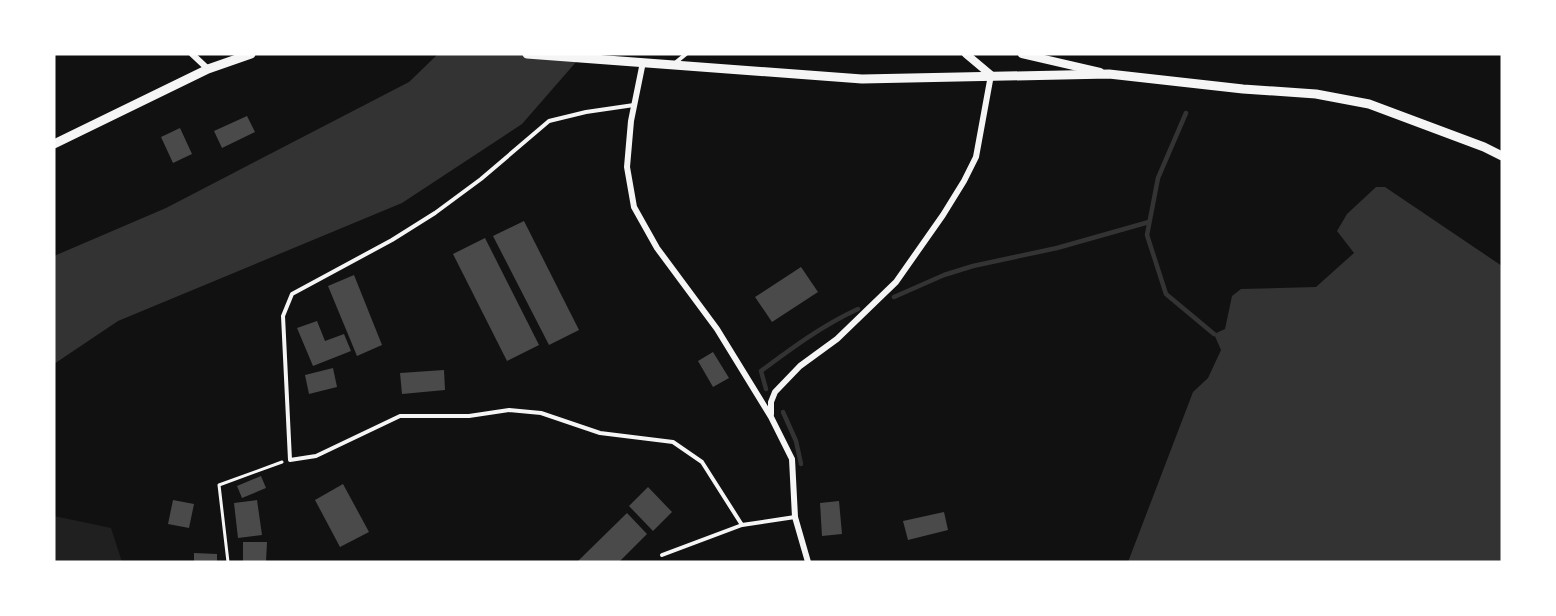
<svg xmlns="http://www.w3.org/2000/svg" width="1556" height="616" font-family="Lora,serif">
<rect width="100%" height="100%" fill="#111"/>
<!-- green -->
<path fill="#202020" d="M 54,516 L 111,528 L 122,562 L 54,562 Z"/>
<!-- water -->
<g fill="#333">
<path d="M 438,54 L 583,54 L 522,124 L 402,203 L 118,321 L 54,364 L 54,256 L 166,208 L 409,82 Z"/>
<path d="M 1376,187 L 1385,187 L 1502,266 L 1502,562 L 1128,562 L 1193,392 L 1208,378 L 1221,350 L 1214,334 L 1225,329 L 1232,296 L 1241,289 L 1316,287 L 1354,253 L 1337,231 L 1347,214 Z"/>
</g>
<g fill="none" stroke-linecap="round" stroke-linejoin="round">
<!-- stream -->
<g stroke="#333" stroke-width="4.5">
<path d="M 1186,113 L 1158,178 L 1147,235 L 1166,294 L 1214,334"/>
<path d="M 894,297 L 944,275 L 973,266 L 1057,248 L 1149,222"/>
<path d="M 766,389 L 761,371 C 792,348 823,325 858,309"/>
<path d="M 783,412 L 796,441 L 801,464"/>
</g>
</g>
<!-- building -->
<g fill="#4a4a4a">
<path d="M 247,116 L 255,132 L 222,148 L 214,131 Z"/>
<path d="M 180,128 L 192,154 L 173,163 L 161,137 Z"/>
<path d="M 524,221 L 579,330 L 549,345 L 493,236 Z"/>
<path d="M 485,238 L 539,345 L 507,361 L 453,254 Z"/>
<path d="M 801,267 L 818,292 L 772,322 L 755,297 Z"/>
<path d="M 354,275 L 382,345 L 357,356 L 328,286 Z"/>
<path d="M 317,321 L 325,341 L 344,334 L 351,351 L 313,366 L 297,328 Z"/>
<path d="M 713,352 L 729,378 L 713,387 L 698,361 Z"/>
<path d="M 333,368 L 337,387 L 309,394 L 305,375 Z"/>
<path d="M 444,370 L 445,390 L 402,394 L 400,373 Z"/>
<path d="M 261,476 L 266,488 L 242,498 L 237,486 Z"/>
<path d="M 343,484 L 369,532 L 340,547 L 315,500 Z"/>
<path d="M 648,487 L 672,512 L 653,531 L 629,506 Z"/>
<path d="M 173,500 L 194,504 L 189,528 L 168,524 Z"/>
<path d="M 257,500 L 262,535 L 238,538 L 234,503 Z"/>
<path d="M 839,501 L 842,534 L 822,536 L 820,503 Z"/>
<path d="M 944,512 L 948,530 L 908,540 L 903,521 Z"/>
<path d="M 627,513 L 647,534 L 619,562 L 577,562 Z"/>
<path d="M 243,542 L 267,542 L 266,562 L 243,562 Z"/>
<path d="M 194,553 L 217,554 L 217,562 L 194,562 Z"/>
</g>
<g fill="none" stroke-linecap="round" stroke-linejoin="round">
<!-- path -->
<path stroke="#f5f5f5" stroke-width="3" d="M 228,562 L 219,485 L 282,462"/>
<!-- service -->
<g stroke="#f5f5f5" stroke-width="4">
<path d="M 675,63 L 686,54"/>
<path d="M 634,105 L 586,112 L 549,121 L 481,179 L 435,213 L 392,240 L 292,294 L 283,316 L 290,460 L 316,456 L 400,416 L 469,416 L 509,410 L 541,413 L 600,433 L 673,442 L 702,462 L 742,525 L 795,517"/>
<path d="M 662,555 L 742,525"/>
</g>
<!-- minor -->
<g stroke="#f5f5f5" stroke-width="6">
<path d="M 192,54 L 208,69"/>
<path d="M 643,62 L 631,121 L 627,167 L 634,207 L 657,248 L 717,329 L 771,417 L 792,459 L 795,517 L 808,562"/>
<path d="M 771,414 L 771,402 L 775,392 L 800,366 L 837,339 L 896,282 L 943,215 L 964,181 L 976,157 L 991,75"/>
</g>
<!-- tertiary -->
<g stroke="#f5f5f5" stroke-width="8">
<path d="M 966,54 L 991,75"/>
<path d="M 1022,54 L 1100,72"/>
</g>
<!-- secondary -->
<g stroke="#f5f5f5" stroke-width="9">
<path d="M 527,54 L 862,79 L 1109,74 L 1243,89 L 1316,94 L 1369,104 L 1484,147 L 1502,156"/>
<path d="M 54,144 L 208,69 L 251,54"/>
</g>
</g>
<!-- border -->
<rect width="1556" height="616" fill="none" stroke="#ffffff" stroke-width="111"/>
</svg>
